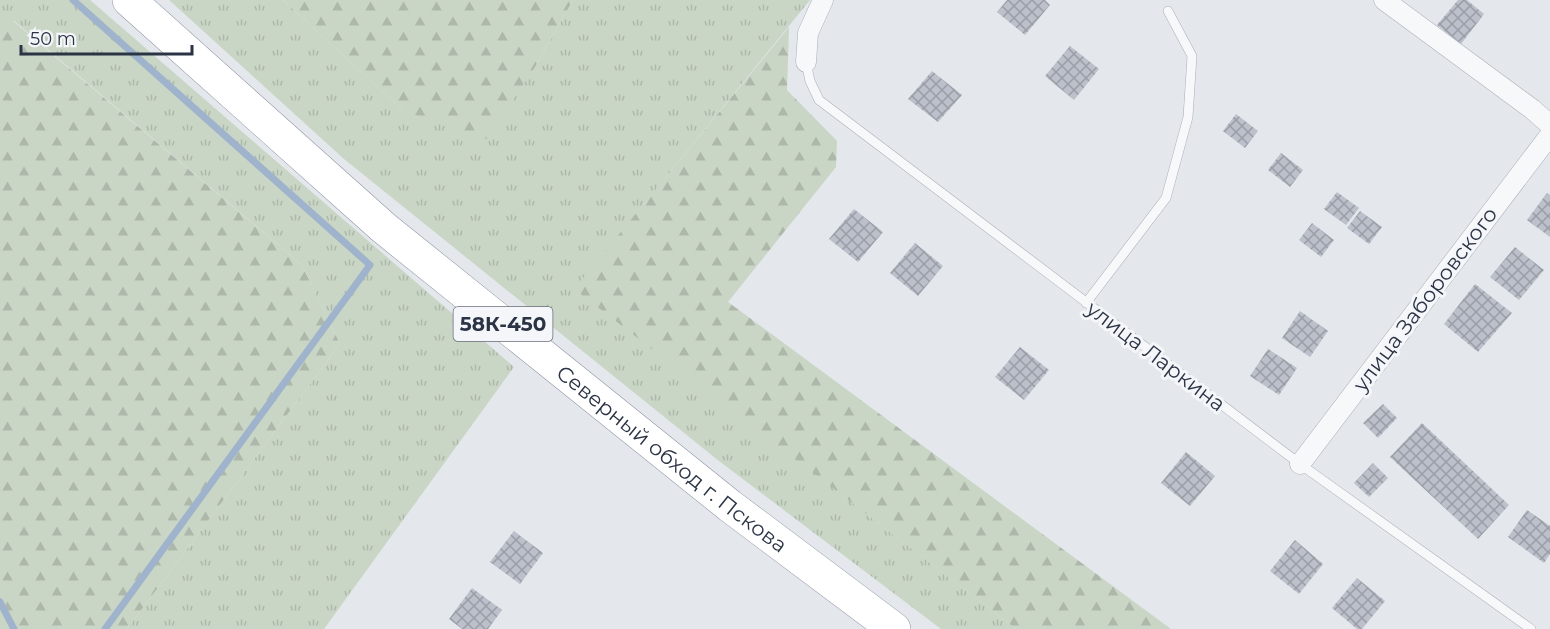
<svg xmlns="http://www.w3.org/2000/svg" width="1550" height="629" font-family="Montserrat,sans-serif">
<defs>
<pattern id="grass-tufts" width="24" height="20" patternUnits="userSpaceOnUse" patternTransform="scale(1.5)"><rect width="24" height="20" fill="#c9d6c5"/><path d="M3 7l-1-3M5 7V3M7 7l1-3M15 17l-1-3M17 17v-4M19 17l1-3" fill="none" stroke="#adb8ab"/></pattern>
<pattern id="forest-firs" width="22" height="20" patternUnits="userSpaceOnUse" patternTransform="scale(1.5)"><rect width="22" height="20" fill="#c9d6c5"/><path d="M5 1l3.5 6h-7zM16 11l3.5 6h-7z" fill="#adb8ab"/></pattern>
<pattern id="building-cross-hatch" width="8" height="8" patternUnits="userSpaceOnUse" patternTransform="scale(1.5)"><rect width="8" height="8" fill="#bbc0ca"/><path d="M0 0l8 8M0 8l8-8" fill="none" stroke="#989da6"/></pattern>
</defs>
<rect width="100%" height="100%" fill="#e4e7ec"/>
<!-- grass -->
<g fill="url(#grass-tufts)">
<path d="M 0,0 L 90,0 L 514,367 L 324,629 L 127,629 L 340,344 L 302,265 L 14,21 L 0,38 Z"/>
<path d="M 169,0 L 283,0 L 404,111 L 535,67 L 573,0 L 810,0 L 575,289 L 1016,629 L 941,629 L 719,461 L 344,159 Z"/>
</g>
<!-- forest -->
<g fill="url(#forest-firs)">
<path d="M 283,0 L 573,0 L 535,67 L 487,139 L 404,111 Z"/>
<path d="M 13,21 L 302,265 L 340,344 L 127,629 L 0,629 L 0,38 Z"/>
<path d="M 789,27 L 787,90 L 837,141 L 836,167 L 728,302 L 1171,629 L 1016,629 L 574,289 Z"/>
</g>
<g fill="none" stroke-linecap="round" stroke-linejoin="round">
<!-- stream -->
<g stroke="#9fb4cc" stroke-width="7">
<path d="M 73,0 L 370,265 L 105,629"/>
<path d="M 0,602 L 14,629"/>
</g>
</g>
<!-- building -->
<g fill="url(#building-cross-hatch)">
<path d="M 1007,0 L 1045,0 L 1050,5 L 1025,35 L 997,12 Z"/>
<path d="M 1458,0 L 1467,0 L 1484,14 L 1461,44 L 1437,25 Z"/>
<path d="M 1070,46 L 1099,69 L 1074,100 L 1045,76 Z"/>
<path d="M 932,71 L 962,95 L 938,122 L 908,99 Z"/>
<path d="M 1236,114 L 1258,131 L 1245,148 L 1223,131 Z"/>
<path d="M 1281,153 L 1303,170 L 1290,187 L 1268,170 Z"/>
<path d="M 1337,192 L 1359,208 L 1346,225 L 1324,209 Z"/>
<path d="M 1547,193 L 1550,195 L 1550,237 L 1527,220 Z"/>
<path d="M 854,209 L 883,232 L 858,262 L 829,239 Z"/>
<path d="M 1360,211 L 1382,227 L 1369,244 L 1347,228 Z"/>
<path d="M 1312,223 L 1334,240 L 1321,257 L 1299,240 Z"/>
<path d="M 915,243 L 943,266 L 918,296 L 890,273 Z"/>
<path d="M 1515,247 L 1544,270 L 1519,300 L 1490,277 Z"/>
<path d="M 1475,284 L 1512,313 L 1478,352 L 1444,324 Z"/>
<path d="M 1300,311 L 1328,331 L 1310,357 L 1282,338 Z"/>
<path d="M 1020,347 L 1049,370 L 1024,400 L 995,377 Z"/>
<path d="M 1268,349 L 1297,368 L 1279,395 L 1250,376 Z"/>
<path d="M 1383,404 L 1397,418 L 1378,438 L 1363,423 Z"/>
<path d="M 1422,423 L 1509,505 L 1478,539 L 1390,457 Z"/>
<path d="M 1186,452 L 1215,476 L 1190,506 L 1161,483 Z"/>
<path d="M 1373,463 L 1388,478 L 1369,497 L 1354,483 Z"/>
<path d="M 1527,510 L 1550,526 L 1550,554 L 1544,563 L 1508,537 Z"/>
<path d="M 514,531 L 543,553 L 520,584 L 490,562 Z"/>
<path d="M 1295,540 L 1323,564 L 1299,594 L 1270,571 Z"/>
<path d="M 1357,578 L 1385,601 L 1362,629 L 1357,629 L 1332,608 Z"/>
<path d="M 472,588 L 502,610 L 488,629 L 462,629 L 449,619 Z"/>
</g>
<g fill="none" stroke-linecap="round" stroke-linejoin="round">
<defs>
<g id="lane">
<path d="M 806,62 L 810,81 L 819,100 L 1300,464 L 1531,629"/>
<path d="M 1086,303 L 1166,198 L 1188,117 L 1192,56 L 1168,11"/>
</g>
<g id="street">
<path d="M 1384,0 L 1532,109 L 1550,125"/>
<path d="M 806,62 L 808,33 L 823,0"/>
<path d="M 1300,464 L 1550,135"/>
</g>
<g id="highway">
<path id="s1" d="M 129,0 L 384,228 L 730,506 L 894,629"/>
</g>
</defs>
<!-- lane casing -->
<use href="#lane" stroke="#a9aeb7" stroke-width="10"/>
<!-- street casing -->
<use href="#street" stroke="#a9aeb7" stroke-width="21"/>
<!-- highway casing -->
<use href="#highway" stroke="#8b94a3" stroke-width="34"/>
<!-- lane -->
<use href="#lane" stroke="#f7f8fa" stroke-width="9"/>
<!-- street -->
<use href="#street" stroke="#f7f8fa" stroke-width="20"/>
<!-- highway -->
<use href="#highway" stroke="#fff" stroke-width="33"/>
</g>
<g text-anchor="middle" dominant-baseline="central" stroke-width="6" stroke-linejoin="round" paint-order="stroke">
<!-- shield labels -->
<rect fill="#f4f6f9" stroke="#676e7b" stroke-width="1.5" x="453.5" y="307" width="99" height="34" rx="4.5"/>
<g font-size="20" font-weight="bold" fill="#2b3445">
<text x="503" y="324">58К-450</text>
</g>
<!-- street labels -->
<g font-size="21" fill="#2b3445" stroke="#f4f6f9">
<text transform="translate(1425 299) rotate(-53)">улица Заборовского</text>
<text transform="translate(1156 356) rotate(37)">улица Ларкина</text>
<text stroke="none"><textPath href="#s1" startOffset="711">Северный обход г. Пскова</textPath></text>
</g>
</g>
<!-- scale -->
<path d="M21 45v9h171v-9" fill="none" stroke="#2b3445" stroke-width="3"/>
<text x="30" y="45" font-size="18" fill="#2b3445" stroke="#f4f6f9" stroke-width="4.5" paint-order="stroke">50 m</text>
</svg>
